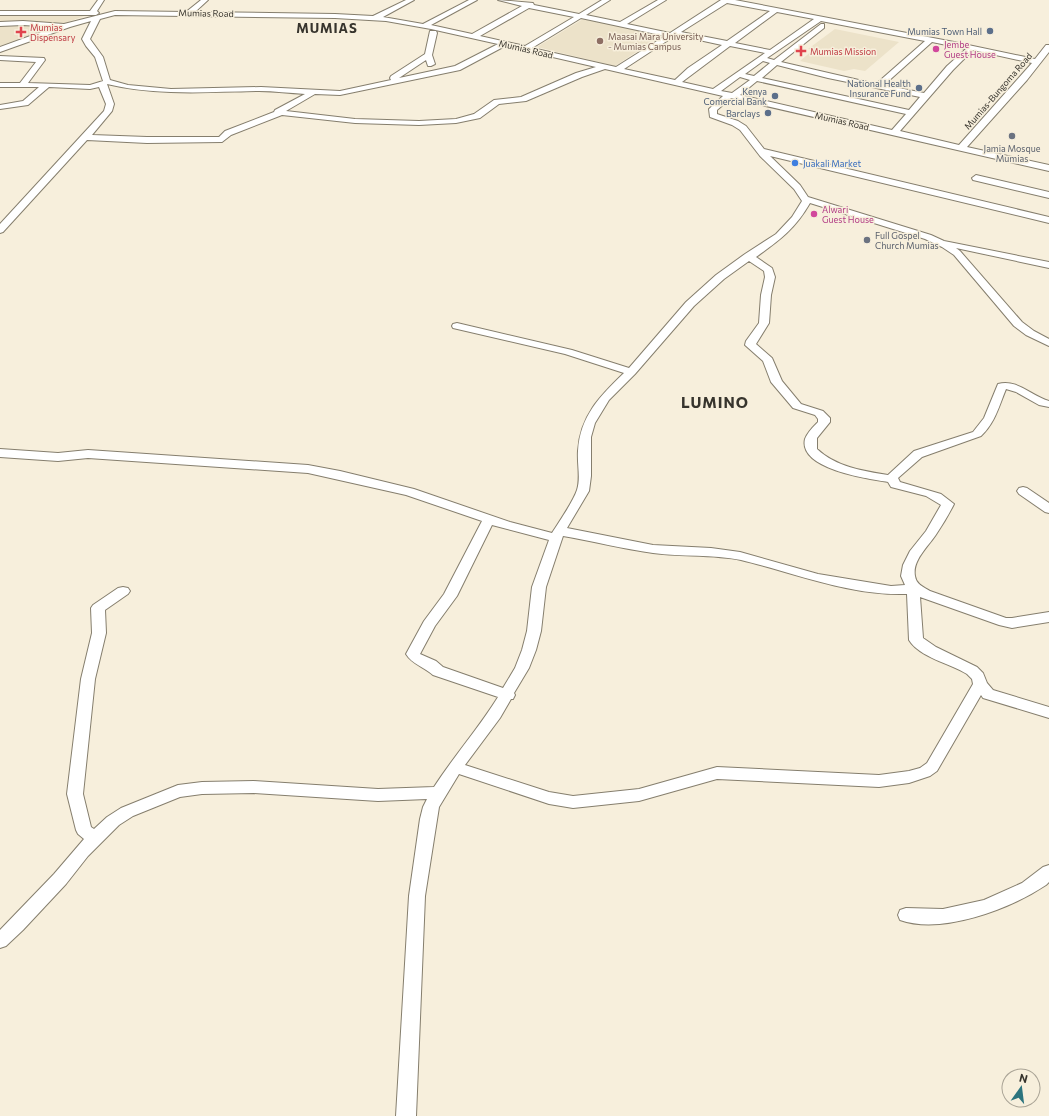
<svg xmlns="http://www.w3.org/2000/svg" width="1049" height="1116" font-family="Commissioner,sans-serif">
<rect width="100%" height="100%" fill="#f7efdc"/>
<!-- built -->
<g fill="#ece2c9">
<path d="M 87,15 L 0,47 L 0,16 Z"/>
<path d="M 583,19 L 662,35 L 615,66 L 537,47 Z"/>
<path d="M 835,29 L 899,42 L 865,71 L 854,69 L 844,71 L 800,61 L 813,50 L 808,49 Z"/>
</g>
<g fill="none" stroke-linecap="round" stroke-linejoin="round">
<defs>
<g id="minor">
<path d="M 98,0 L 104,0 L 97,11 L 99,13 L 96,15 L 0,15 L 0,11 L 90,11 Z"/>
<path d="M 201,0 L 208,0 L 195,12 L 335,14 L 373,16 L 406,0 L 414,0 L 383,17 L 423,24 L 469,0 L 477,0 L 431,25 L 472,34 L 522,6 L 498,0 L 533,3 L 534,5 L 579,14 L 602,0 L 610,0 L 586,15 L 620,22 L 658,0 L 666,0 L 627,24 L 670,33 L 721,0 L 735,0 L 954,42 L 1035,59 L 1046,45 L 1049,45 L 1049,52 L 1027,80 L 967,147 L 1049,165 L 1049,171 L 731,98 L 717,110 L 717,114 L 738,121 L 746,126 L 764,149 L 1049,217 L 1049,223 L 770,156 L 800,185 L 808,197 L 931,235 L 944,241 L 1049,262 L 1049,268 L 956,248 L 960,251 L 1022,322 L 1034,331 L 1049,339 L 1049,346 L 1026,335 L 1014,326 L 954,255 L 942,247 L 925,239 L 810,203 C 795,229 780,240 756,257 L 772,268 L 775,277 L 771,295 L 769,323 L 756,344 L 772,358 L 782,381 L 801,404 L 823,411 L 830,418 L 830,422 L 817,438 L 817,449 C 836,467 863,471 888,475 L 914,451 L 973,432 L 984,418 L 998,384 C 1018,379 1031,396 1049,401 L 1049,407 L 1039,405 L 1016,392 L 1006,389 C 999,406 995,423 981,436 L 922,457 L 898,478 L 900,482 L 941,494 L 954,504 C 949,514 943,524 937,533 C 929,546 912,560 915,576 C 916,584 923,587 930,591 L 1006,618 L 1012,618 L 1049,612 L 1049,622 L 1012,628 L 999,625 L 920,597 L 923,638 L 936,647 L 977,667 L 983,673 L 987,683 L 993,690 L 1049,707 L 1049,718 L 983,698 L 981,695 L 937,771 L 930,776 L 909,783 L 879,787 L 717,779 L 639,801 L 573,808 L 549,804 L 459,774 L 439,807 L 425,896 L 416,1116 L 396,1116 L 409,896 L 420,819 L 423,807 L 427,799 L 378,801 L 254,793 L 202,794 L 180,797 L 133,816 L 119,825 L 88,856 L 66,884 L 23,930 L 6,946 L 0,948 L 0,930 L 54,874 L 84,839 L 78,834 L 76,830 L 67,794 L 81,679 L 92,633 L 91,608 L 93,605 L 118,588 L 123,587 L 128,588 L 130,591 L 128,594 L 105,610 L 106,633 L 95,679 L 83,794 L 91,827 L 94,829 L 107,817 L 121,808 L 178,785 L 202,782 L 254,781 L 378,789 L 434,787 C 454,756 479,728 498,697 L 433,675 C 424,667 412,664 406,654 L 424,621 L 444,594 L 482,521 L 406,495 L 308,473 L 88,458 L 58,461 L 0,457 L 0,449 L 58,453 L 88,450 L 308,465 L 340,471 L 414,489 L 510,522 L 552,533 C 559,522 573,502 577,490 C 581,478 577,464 578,451 C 580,416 600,396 624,373 L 565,354 L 453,328 L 452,326 L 453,324 L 457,323 L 572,350 L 629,368 L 686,302 L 716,275 L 745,254 L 776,234 L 792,217 L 802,201 L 794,189 L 760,156 L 740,130 L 732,125 L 710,117 L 709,109 L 723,96 L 605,69 L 582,77 L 526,101 L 499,104 L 480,118 L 456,123 L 419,125 L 355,123 L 282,115 L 231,135 L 222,142 L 147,143 L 87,140 L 3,232 L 0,233 L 0,224 L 104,111 L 106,104 L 99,87 L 90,89 L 49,87 L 28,105 L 0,109 L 0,105 L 23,101 L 39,87 L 0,87 L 0,83 L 20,83 L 36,62 L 0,60 L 0,56 L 44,58 L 45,60 L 28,83 L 90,85 L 103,81 L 95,57 L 86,46 L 82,39 L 91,21 L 70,27 L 0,52 L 0,47 L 55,27 L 23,25 L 0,26 L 0,22 L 23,21 L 64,24 L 115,11 L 186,12 ZM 727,3 L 770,11 L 727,41 L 681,32 ZM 529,8 L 574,17 L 525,46 L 480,36 ZM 777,12 L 814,19 L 770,50 L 735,43 ZM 115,15 L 335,18 L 386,21 L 431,29 L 498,44 L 455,66 L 399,78 L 426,60 L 428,66 L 431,66 L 435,64 L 432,55 L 437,33 L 436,31 L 430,31 L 425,54 L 391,76 L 390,78 L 391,80 L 340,91 L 261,87 L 171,89 L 128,85 L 110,80 L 103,57 L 90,39 L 100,19 ZM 581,18 L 665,36 L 616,67 L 532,48 ZM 821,21 L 925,41 L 876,84 L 781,62 L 824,28 L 824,24 L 821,24 L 774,60 L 767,58 ZM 676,35 L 722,45 L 688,68 L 675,80 L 624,69 ZM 932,42 L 966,49 L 947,66 L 924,93 L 884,85 ZM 505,46 L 596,67 L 576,73 L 521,97 L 494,100 L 474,114 L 456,119 L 419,121 L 355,119 L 286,111 L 315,94 L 340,95 L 460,70 ZM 730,46 L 765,53 L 713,89 L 682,82 ZM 973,50 L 1032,63 L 959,145 L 900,131 L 953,70 ZM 763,61 L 770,63 L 754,76 L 745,74 ZM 777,65 L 828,78 L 920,97 L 909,110 L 762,78 ZM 740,77 L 750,80 L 732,93 L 721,91 ZM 757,81 L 906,114 L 892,130 L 740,95 ZM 107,84 C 157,96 208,92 259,91 C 274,91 289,93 305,94 L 275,110 L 274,112 L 225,131 L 219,137 L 147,137 L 92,135 L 112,111 L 114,104 ZM 749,261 L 764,271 L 765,277 L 761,295 L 759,323 L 746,341 L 745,345 L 763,361 L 771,382 L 793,408 L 815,415 L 818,419 L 818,422 C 814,426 807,433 805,439 C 798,469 868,479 888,482 L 891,487 L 926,496 L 941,505 L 926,531 L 910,551 L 903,565 L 901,576 L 905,585 L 891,586 L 818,574 L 740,552 L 711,548 L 653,545 L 567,528 L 589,491 L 591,476 L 591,437 L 595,423 L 609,400 L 635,374 L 694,306 L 724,279 ZM 492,525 L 549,540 L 532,587 L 527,631 L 522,650 L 515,668 L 503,688 L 443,667 L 436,661 L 420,654 L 435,626 L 457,596 ZM 563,536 C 593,541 623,549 653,553 C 682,557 712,554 741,560 C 795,573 850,596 907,594 L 909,640 C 919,657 951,664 967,674 L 972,679 L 973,684 L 927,763 L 920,768 L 909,771 L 879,775 L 717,767 L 639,789 L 573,796 L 549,792 L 465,765 L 500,718 L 511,699 L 513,699 L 515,695 L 514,693 L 529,668 L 536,650 L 541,631 L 546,587 Z"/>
<path d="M 976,175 L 1049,192 L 1049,198 L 973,180 L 972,178 Z"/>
<path d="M 1023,487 L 1027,488 L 1049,503 L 1049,513 L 1045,512 L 1019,494 L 1017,491 L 1019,488 Z"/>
<path d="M 1049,865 L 1049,882 L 1046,885 C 1010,909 942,935 900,920 L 898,915 L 900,910 L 906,908 L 943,909 L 984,900 L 1022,883 L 1043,867 Z"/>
</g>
</defs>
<!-- minor casing -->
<use href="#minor" stroke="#857e6d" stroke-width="2"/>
<!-- minor -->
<use href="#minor" fill="#fff" fill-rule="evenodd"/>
</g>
<!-- markers -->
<g fill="#5c6f8a" stroke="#f7efdc" stroke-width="1.5">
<circle cx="990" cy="31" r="4"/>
<circle cx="919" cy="88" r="4"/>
<circle cx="775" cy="96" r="4"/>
<circle cx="768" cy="113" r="4"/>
</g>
<g fill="#e0444e" stroke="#f7efdc" stroke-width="1.5">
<path d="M19 26h4v4h4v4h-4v4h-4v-4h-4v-4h4z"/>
<path d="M799 45h4v4h4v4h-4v4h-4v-4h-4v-4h4z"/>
</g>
<circle fill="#8d6e63" stroke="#f7efdc" stroke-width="1.5" cx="600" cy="41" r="4"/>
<g fill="#d1479c" stroke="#f7efdc" stroke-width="1.5">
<circle cx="936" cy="49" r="4"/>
<circle cx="814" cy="214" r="4"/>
</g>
<g fill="#6b7280" stroke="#f7efdc" stroke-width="1.5">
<circle cx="1012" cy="136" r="4"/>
<circle cx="867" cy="240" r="4"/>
</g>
<circle fill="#3f7fe0" stroke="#f7efdc" stroke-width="1.5" cx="795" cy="163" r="4"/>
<g text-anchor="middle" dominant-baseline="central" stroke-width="3" stroke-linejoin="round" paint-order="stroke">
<!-- far-street labels -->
<g font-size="9" fill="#37342d" stroke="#f7efdc">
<text transform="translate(206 13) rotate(1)">Mumias Road</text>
<text transform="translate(526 49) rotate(13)">Mumias Road</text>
<text transform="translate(998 91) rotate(-49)">Mumias-Bungoma Road</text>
<text transform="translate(842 121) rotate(13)">Mumias Road</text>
</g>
<!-- far-health labels -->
<g font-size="9" fill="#be3a42" stroke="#f7efdc" text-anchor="start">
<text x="30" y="27">Mumias<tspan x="30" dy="10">Dispensary</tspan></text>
<text x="810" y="51">Mumias Mission</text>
</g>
<!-- far-service labels -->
<g font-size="9" fill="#4e5e75" stroke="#f7efdc" text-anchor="end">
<text x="982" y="31">Mumias Town Hall</text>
<text x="911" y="83">National Health<tspan x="911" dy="10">Insurance Fund</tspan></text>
<text x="767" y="91">Kenya<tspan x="767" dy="10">Comercial Bank</tspan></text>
<text x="760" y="113">Barclays</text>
</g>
<!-- far-education labels -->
<g font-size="9" fill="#785e54" stroke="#f7efdc" text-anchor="start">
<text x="608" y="36">Maasai Mara University<tspan x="608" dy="10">- Mumias Campus</tspan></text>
</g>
<!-- far-hotel labels -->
<g font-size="9" fill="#b23c85" stroke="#f7efdc" text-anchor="start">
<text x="944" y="44">Jembe<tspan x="944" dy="10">Guest House</tspan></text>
<text x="822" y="209">Alwari<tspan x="822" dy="10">Guest House</tspan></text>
</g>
<!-- far-worship labels -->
<g font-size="9" fill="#5b616d" stroke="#f7efdc">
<text x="1012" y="148">Jamia Mosque<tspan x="1012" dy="10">Mumias</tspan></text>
<text x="875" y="235" text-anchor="start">Full Gospel<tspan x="875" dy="10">Church Mumias</tspan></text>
</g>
<!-- far-shop labels -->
<g font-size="9" fill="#366cbe" stroke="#f7efdc" text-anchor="start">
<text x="803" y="163">Juakali Market</text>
</g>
<!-- far-district labels -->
<g font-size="13" font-weight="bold" letter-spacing="1" fill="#37342d" stroke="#f7efdc">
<text x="327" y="28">MUMIAS</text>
</g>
<!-- district labels -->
<g font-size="15" font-weight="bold" letter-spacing="1" fill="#37342d" stroke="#f7efdc">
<text x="715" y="402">LUMINO</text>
</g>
</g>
<!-- north arrow -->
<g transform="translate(1021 1088) rotate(14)"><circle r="19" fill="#f7efdc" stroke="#aaa496"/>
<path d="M0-3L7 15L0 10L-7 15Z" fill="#2c747e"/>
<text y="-6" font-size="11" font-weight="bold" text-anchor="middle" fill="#37342d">N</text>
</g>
</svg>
